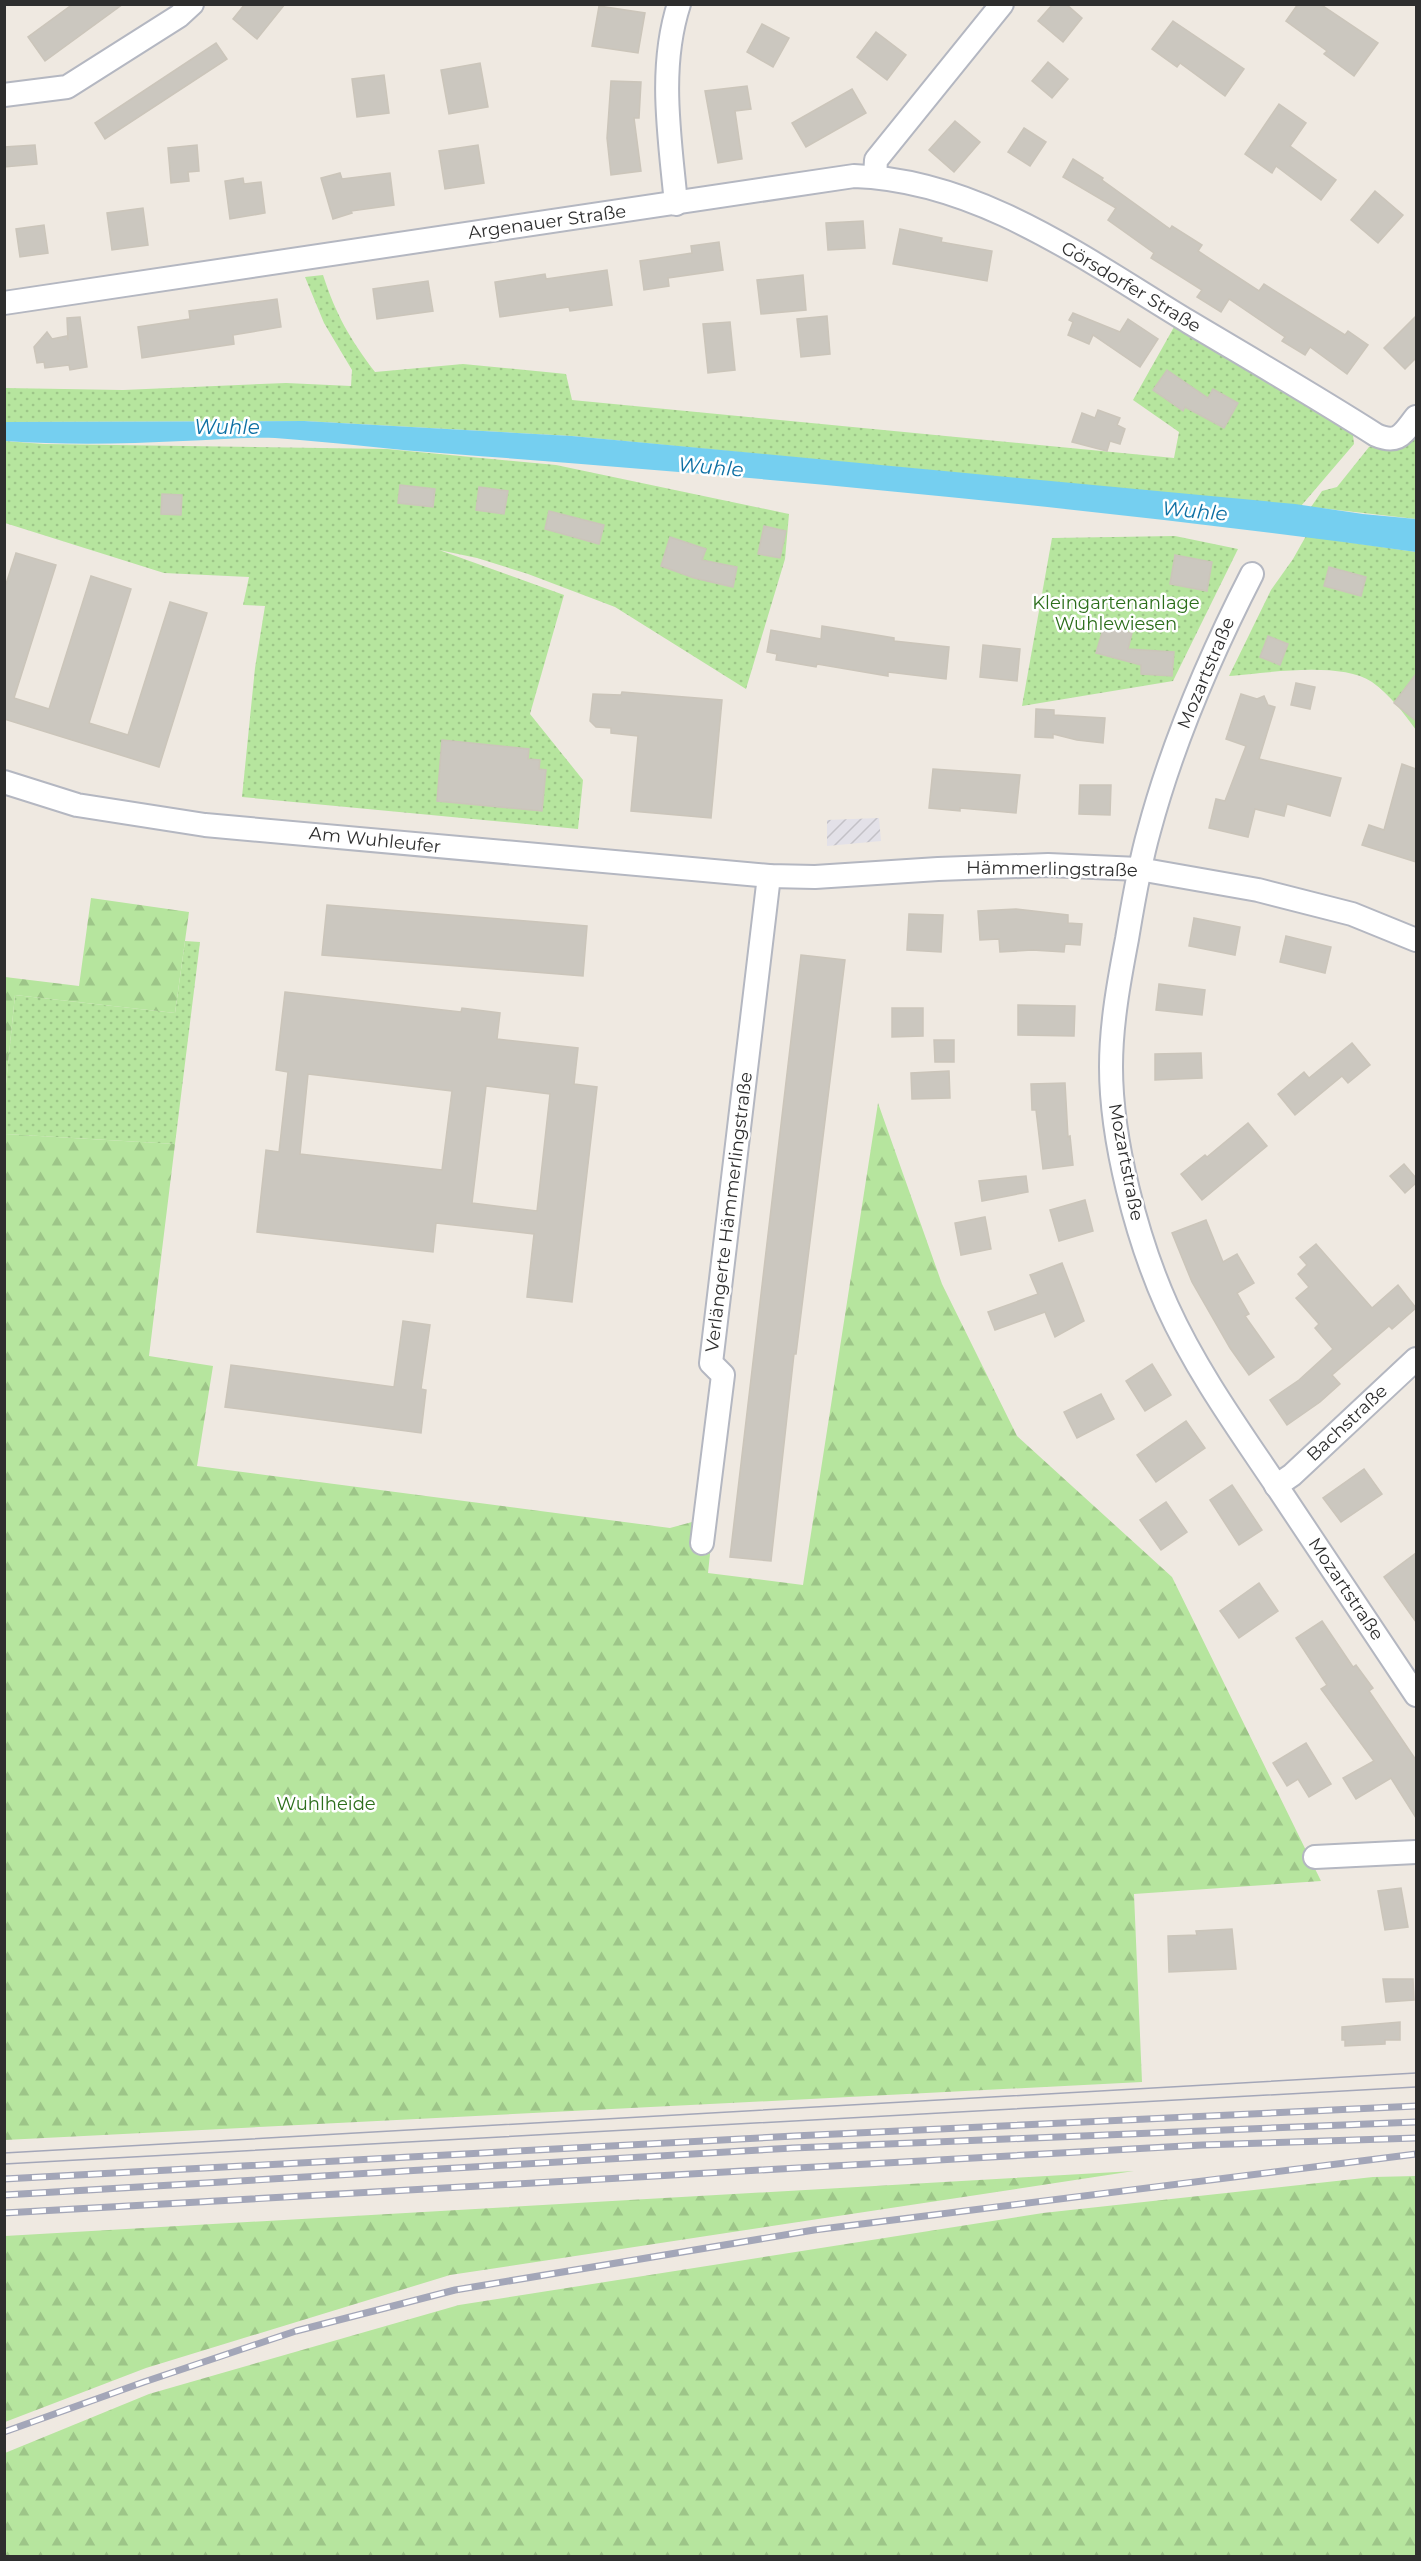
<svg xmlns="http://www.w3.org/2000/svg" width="1421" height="2561" font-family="Montserrat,sans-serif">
<defs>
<pattern id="industrial-furrows" width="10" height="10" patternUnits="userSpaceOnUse" patternTransform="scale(1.5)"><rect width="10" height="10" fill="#e3e1e8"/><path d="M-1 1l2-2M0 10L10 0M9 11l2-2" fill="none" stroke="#c3c1c7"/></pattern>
<pattern id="green-dots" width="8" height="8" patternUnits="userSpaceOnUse" patternTransform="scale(1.5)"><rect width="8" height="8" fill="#b6e59e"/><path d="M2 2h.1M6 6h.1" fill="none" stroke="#9dc588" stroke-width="1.8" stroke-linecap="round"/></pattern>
<pattern id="forest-firs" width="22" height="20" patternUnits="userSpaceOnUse" patternTransform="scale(1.5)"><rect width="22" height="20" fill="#b6e59e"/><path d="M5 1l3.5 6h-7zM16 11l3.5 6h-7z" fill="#9dc588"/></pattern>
</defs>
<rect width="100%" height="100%" fill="#efe9e1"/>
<!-- industrial -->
<path fill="url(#industrial-furrows)" d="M 879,818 L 881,841 L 827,846 L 827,820 Z"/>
<!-- green -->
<g fill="url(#green-dots)">
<path d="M 323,275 C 336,315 350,339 375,372 L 463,364 L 566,374 L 572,400 L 1174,458 L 1179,432 L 1133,400 L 1174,327 L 1338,419 L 1353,435 L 1354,444 L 1301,506 L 572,436 L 304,421 L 5,422 L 5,388 L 123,390 L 286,383 L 351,386 L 352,370 L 324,323 L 305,277 Z"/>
<path d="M 1408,436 L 1416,440 L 1416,519 L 1311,507 L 1322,491 L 1337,487 L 1369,447 Z"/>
<path d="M 4,441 L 44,444 L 387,449 L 556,465 L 789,514 L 785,559 L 746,689 L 615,607 L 528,574 L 477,558 L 439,550 L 564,595 L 530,714 L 583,780 L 578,829 L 242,797 L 255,668 L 265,606 L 243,605 L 249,577 L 164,573 L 5,523 Z"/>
<path d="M 1175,536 L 1238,549 L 1173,681 L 1022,706 L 1052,538 Z"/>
<path d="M 1306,536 L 1416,552 L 1416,730 C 1403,712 1390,695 1372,682 C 1340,661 1267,673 1229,676 L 1271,590 L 1293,559 Z"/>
<path d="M 185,941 L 200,942 L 175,1144 L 5,1134 L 5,1094 L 15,995 L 175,1013 Z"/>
</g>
<!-- forest -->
<g fill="url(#forest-firs)">
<path d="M 91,898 L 189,912 L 175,1013 L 15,995 L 5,1094 L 5,977 L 79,986 Z"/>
<path d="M 878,1103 L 942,1284 L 1017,1436 L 1172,1577 L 1321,1881 L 1134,1894 L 1142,2082 L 5,2140 L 5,1134 L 175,1144 L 149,1356 L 213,1366 L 197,1466 L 670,1528 L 714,1516 L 708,1573 L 803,1585 Z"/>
<path d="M 1134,2171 L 450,2275 L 146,2368 L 5,2422 L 5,2236 Z"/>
<path d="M 1416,2176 L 1416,2556 L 5,2556 L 5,2453 L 149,2394 L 459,2305 L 1043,2213 L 1373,2177 Z"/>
</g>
<!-- water -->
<path fill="#75cff0" d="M 304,421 L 572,436 L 1295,504 L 1363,514 L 1416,519 L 1416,552 C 1097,508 774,478 453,454 C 393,450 334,442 275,438 C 245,437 213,440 183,441 C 123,444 64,445 5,441 L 5,422 Z"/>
<!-- building -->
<g fill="#cbc7bf" stroke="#cbc5ba" stroke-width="1.5" fill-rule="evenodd">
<path d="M 73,4 L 123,4 L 45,61 L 28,37 Z"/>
<path d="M 245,4 L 285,4 L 257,39 L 233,19 Z"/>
<path d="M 1053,4 L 1066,4 L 1082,18 L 1063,42 L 1038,21 Z"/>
<path d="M 1298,4 L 1320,4 L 1378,43 L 1354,76 L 1324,54 L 1327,51 L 1286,21 Z"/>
<path d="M 599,6 L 645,13 L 638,53 L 592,46 Z"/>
<path d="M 1173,21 L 1244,69 L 1225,96 L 1180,63 L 1177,67 L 1152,49 Z"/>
<path d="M 762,24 L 789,38 L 773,67 L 747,52 Z"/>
<path d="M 876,32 L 906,55 L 887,80 L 857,57 Z"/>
<path d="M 216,43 L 227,59 L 105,139 L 95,123 Z"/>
<path d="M 1048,62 L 1068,79 L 1052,98 L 1032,81 Z"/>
<path d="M 480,63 L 488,107 L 449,114 L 441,70 Z"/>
<path d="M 384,75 L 389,113 L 357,117 L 352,79 Z"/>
<path d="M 611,81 L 641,82 L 639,118 L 634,118 L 641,171 L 611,175 L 607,138 Z"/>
<path d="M 747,86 L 751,109 L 735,111 L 742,159 L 718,163 L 705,91 Z"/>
<path d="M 852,89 L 866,113 L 806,147 L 792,123 Z"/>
<path d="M 1279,104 L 1306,123 L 1290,146 L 1336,180 L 1321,200 L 1276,166 L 1272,173 L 1245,154 Z"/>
<path d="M 955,121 L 980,142 L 954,172 L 929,150 Z"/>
<path d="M 1024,128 L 1046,142 L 1030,166 L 1008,152 Z"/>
<path d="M 35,145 L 37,164 L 4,167 L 4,147 Z"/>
<path d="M 197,145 L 199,171 L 188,172 L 189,181 L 171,183 L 168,148 Z"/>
<path d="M 478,145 L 484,183 L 445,189 L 439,151 Z"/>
<path d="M 1073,159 L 1103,178 L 1102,180 L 1170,229 L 1172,226 L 1202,245 L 1198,251 L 1259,291 L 1264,284 L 1345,335 L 1348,331 L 1368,345 L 1347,374 L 1310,347 L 1305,355 L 1282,341 L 1285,337 L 1229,299 L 1221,312 L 1197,297 L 1202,290 L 1151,258 L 1154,253 L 1108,220 L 1116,208 L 1063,177 Z"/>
<path d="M 340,173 L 342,179 L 390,173 L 394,205 L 351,211 L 352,213 L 333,219 L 321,178 Z"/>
<path d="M 243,178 L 244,184 L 261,182 L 265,213 L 230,219 L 225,181 Z"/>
<path d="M 1375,191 L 1403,215 L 1378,243 L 1351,220 Z"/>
<path d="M 143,208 L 148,245 L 112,250 L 107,213 Z"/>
<path d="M 863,221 L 865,248 L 828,250 L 826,223 Z"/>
<path d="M 44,225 L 48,253 L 20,257 L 16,229 Z"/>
<path d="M 900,229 L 942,238 L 941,242 L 992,251 L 987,281 L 893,264 Z"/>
<path d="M 719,242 L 723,270 L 668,278 L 669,286 L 644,290 L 640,261 L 692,253 L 691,246 Z"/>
<path d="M 607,270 L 612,305 L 570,311 L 569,307 L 500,317 L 495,282 L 545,274 L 546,279 Z"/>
<path d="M 803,275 L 806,310 L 761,314 L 757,280 Z"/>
<path d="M 428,281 L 433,311 L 377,319 L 373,289 Z"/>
<path d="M 277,299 L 281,327 L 233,335 L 234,344 L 142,358 L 138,327 L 190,319 L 189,311 Z"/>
<path d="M 1073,313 L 1120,332 L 1128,319 L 1158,339 L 1140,367 L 1093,335 L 1089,344 L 1068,335 L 1073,322 L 1069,320 Z"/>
<path d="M 827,316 L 830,354 L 801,357 L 797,319 Z"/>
<path d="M 1416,316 L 1416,358 L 1405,369 L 1384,348 Z"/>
<path d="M 80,317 L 87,367 L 70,370 L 69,365 L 45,368 L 44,362 L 37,363 L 34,347 L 47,332 L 52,339 L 67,336 L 68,340 L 67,318 Z"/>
<path d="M 730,322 L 735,370 L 708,373 L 703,324 Z"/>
<path d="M 1167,370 L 1208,398 L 1213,389 L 1238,403 L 1224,428 L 1185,407 L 1183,411 L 1153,390 Z"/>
<path d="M 1098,410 L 1120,418 L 1117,425 L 1125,429 L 1120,444 L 1110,441 L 1107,451 L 1072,442 L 1082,413 L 1095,418 Z"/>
<path d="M 400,485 L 435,489 L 433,507 L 398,503 Z"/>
<path d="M 479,487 L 508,491 L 504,514 L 476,510 Z"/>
<path d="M 162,494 L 182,495 L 181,515 L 161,514 Z"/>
<path d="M 549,511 L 604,525 L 599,544 L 545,529 Z"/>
<path d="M 764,526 L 786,531 L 780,558 L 758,554 Z"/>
<path d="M 670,537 L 706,549 L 702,560 L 737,567 L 733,587 L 694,578 L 661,566 Z"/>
<path d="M 16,553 L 56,565 L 14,698 L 49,709 L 91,576 L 131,589 L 89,723 L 128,735 L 170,602 L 207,613 L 159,767 L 4,719 L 4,590 Z"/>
<path d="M 1175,555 L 1212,562 L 1207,591 L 1170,584 Z"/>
<path d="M 1329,567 L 1366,577 L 1361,596 L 1324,586 Z"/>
<path d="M 822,626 L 894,638 L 894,641 L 949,647 L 946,679 L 888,672 L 888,676 L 817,664 L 816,667 L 776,660 L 777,654 L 767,652 L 771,630 L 821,639 Z"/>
<path d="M 1104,626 L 1132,633 L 1128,649 L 1174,652 L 1172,676 L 1141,674 L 1141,665 L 1096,653 Z"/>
<path d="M 1268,636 L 1288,644 L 1280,665 L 1260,657 Z"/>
<path d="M 983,645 L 1020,649 L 1017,681 L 980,677 Z"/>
<path d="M 1416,674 L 1416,721 L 1394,703 Z"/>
<path d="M 1296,683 L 1315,687 L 1310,709 L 1291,705 Z"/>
<path d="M 622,692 L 722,700 L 711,818 L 631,811 L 638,736 L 611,733 L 611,728 L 596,727 L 590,721 L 593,694 L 621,695 Z"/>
<path d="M 1241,694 L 1257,699 L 1264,696 L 1268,705 L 1275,707 L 1259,759 L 1341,778 L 1330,816 L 1287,804 L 1284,816 L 1255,809 L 1248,837 L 1209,828 L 1216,799 L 1225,801 L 1246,746 L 1226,739 Z"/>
<path d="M 1036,709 L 1054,710 L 1054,715 L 1105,718 L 1103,743 L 1077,740 L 1053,734 L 1053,738 L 1035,737 Z"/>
<path d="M 442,740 L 529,749 L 528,759 L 540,760 L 539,769 L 546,770 L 542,811 L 437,801 Z"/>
<path d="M 1402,764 L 1416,769 L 1416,862 L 1362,845 L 1369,825 L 1384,830 Z"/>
<path d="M 933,769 L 1020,775 L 1016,813 L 960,808 L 960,811 L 929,808 Z"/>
<path d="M 1080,785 L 1111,785 L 1110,815 L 1079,814 Z"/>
<path d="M 327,905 L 587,926 L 583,976 L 322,955 Z"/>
<path d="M 1016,909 L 1068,915 L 1068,923 L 1082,924 L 1080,945 L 1065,944 L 1064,952 L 1032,950 L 1000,952 L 999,939 L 980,940 L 978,911 Z"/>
<path d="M 909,914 L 943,915 L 941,952 L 907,950 Z"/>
<path d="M 1194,918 L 1240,927 L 1235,955 L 1189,946 Z"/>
<path d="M 1286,936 L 1331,947 L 1325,973 L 1280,962 Z"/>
<path d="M 801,955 L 845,960 L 796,1354 L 794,1354 L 771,1561 L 730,1557 Z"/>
<path d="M 1159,984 L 1205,990 L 1202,1015 L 1156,1010 Z"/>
<path d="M 285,992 L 461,1012 L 462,1008 L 500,1013 L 497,1039 L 578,1048 L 574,1084 L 597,1087 L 572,1302 L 527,1297 L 534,1234 L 436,1223 L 433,1252 L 257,1232 L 266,1150 L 279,1152 L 288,1072 L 276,1070 ZM 308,1074 L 452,1091 L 442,1170 L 300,1154 ZM 486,1086 L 550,1094 L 537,1211 L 472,1203 Z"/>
<path d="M 1018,1005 L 1075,1006 L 1074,1036 L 1018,1035 Z"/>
<path d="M 892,1008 L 923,1008 L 923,1036 L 892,1037 Z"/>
<path d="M 934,1040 L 954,1040 L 954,1062 L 935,1062 Z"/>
<path d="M 1352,1043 L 1370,1065 L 1348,1083 L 1342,1076 L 1295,1115 L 1278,1094 L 1304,1072 L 1309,1078 Z"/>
<path d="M 1201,1053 L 1202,1078 L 1155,1080 L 1155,1054 Z"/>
<path d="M 949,1071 L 950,1098 L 912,1099 L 911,1073 Z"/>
<path d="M 1065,1083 L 1068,1137 L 1070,1136 L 1073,1165 L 1043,1169 L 1036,1110 L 1032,1110 L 1031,1084 Z"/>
<path d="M 1248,1123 L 1267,1146 L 1202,1200 L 1181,1174 L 1205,1155 L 1207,1157 Z"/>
<path d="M 1404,1164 L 1416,1178 L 1416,1183 L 1405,1193 L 1390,1176 Z"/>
<path d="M 1026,1176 L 1028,1192 L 982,1201 L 979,1181 Z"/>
<path d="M 1085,1200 L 1093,1231 L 1059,1241 L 1050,1210 Z"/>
<path d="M 985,1217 L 991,1249 L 961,1255 L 955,1223 Z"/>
<path d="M 1206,1220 L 1223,1262 L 1237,1254 L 1254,1283 L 1237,1293 L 1249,1314 L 1245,1316 L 1274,1357 L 1249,1375 L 1230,1348 L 1192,1282 L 1172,1233 Z"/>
<path d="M 1316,1244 L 1372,1308 L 1398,1285 L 1416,1308 L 1392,1329 L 1389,1326 L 1332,1375 L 1340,1384 L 1320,1402 L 1287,1425 L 1270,1400 L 1299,1380 L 1333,1349 L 1315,1328 L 1319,1324 L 1296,1298 L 1309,1287 L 1298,1274 L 1307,1265 L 1300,1257 Z"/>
<path d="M 1062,1263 L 1084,1321 L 1055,1337 L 1045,1312 L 995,1330 L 988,1312 L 1038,1294 L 1030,1275 Z"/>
<path d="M 403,1321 L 430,1325 L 421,1389 L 426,1390 L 421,1433 L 225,1407 L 231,1365 L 394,1387 Z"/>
<path d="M 1152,1364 L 1171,1395 L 1145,1411 L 1126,1381 Z"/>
<path d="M 1101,1394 L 1114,1419 L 1077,1438 L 1064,1412 Z"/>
<path d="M 1186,1421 L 1205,1448 L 1156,1482 L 1137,1455 Z"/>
<path d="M 1364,1469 L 1382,1494 L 1341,1522 L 1323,1498 Z"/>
<path d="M 1232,1485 L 1262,1530 L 1239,1545 L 1210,1500 Z"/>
<path d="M 1166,1502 L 1187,1532 L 1161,1550 L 1140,1520 Z"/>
<path d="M 1416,1553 L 1416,1622 L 1384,1577 Z"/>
<path d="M 1259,1583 L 1278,1611 L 1239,1638 L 1220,1611 Z"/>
<path d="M 1322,1621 L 1353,1667 L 1356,1665 L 1373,1688 L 1369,1691 L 1416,1760 L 1416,1818 L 1391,1778 L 1356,1799 L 1343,1778 L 1374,1761 L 1321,1689 L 1327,1685 L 1296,1638 Z"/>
<path d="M 1306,1743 L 1331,1784 L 1309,1797 L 1298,1779 L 1287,1786 L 1273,1763 Z"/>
<path d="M 1401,1888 L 1408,1927 L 1385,1930 L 1378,1891 Z"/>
<path d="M 1232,1929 L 1236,1969 L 1169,1972 L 1168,1936 L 1197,1935 L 1196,1931 Z"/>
<path d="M 1383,1979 L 1413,1979 L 1414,2000 L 1386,2002 Z"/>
<path d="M 1400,2022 L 1400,2040 L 1385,2040 L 1385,2044 L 1345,2046 L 1345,2040 L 1342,2040 L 1342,2027 Z"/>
</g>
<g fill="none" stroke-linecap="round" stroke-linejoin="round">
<defs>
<g id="minor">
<path d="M 4,95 L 67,87 L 179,16 L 192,4"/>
<path d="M 875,177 L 876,160 L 1002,4"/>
<path d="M 676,204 C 670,138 658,69 679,4"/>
<path d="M 4,303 L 854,176 C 979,180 1086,260 1189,322 C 1251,359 1315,396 1376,435 C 1399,445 1403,433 1416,417"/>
<path d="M 1252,574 C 1210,656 1173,741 1149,831 C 1139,866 1133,903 1127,939 C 1119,981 1111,1024 1111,1067 C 1111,1141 1137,1239 1167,1306 C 1196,1370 1237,1427 1276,1485 C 1323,1555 1370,1625 1416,1695"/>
<path d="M 4,782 L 77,805 L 205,825 L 769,876 L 815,877 L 938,869 L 1048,865 L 1139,869 L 1258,890 L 1352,914 L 1416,940"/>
<path d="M 1276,1486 L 1292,1475 L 1416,1359"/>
<path d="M 702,1543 L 723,1375 L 711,1363 L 769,876"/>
<path d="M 1315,1857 L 1416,1852"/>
</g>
</defs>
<!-- minor casing -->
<use href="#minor" stroke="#b4b7c1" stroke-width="26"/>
<!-- minor -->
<use href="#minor" stroke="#fff" stroke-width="22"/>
<!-- tram -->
<g stroke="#a3a6b8" stroke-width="1.5">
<path d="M 4,2153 L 1416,2073"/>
<path d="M 4,2164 L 1416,2087"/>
</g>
<defs>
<g id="rail">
<path d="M 4,2179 L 794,2136 L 1416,2106"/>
<path d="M 4,2195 L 793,2148 L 1416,2122"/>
<path d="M 4,2213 L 1202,2145 L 1416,2138"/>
<path d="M 4,2432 L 144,2382 L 296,2331 L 455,2290 L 814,2230 L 1416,2154"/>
</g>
</defs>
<!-- rail casing -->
<use href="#rail" stroke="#a3a6b8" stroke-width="7"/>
<!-- rail -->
<use href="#rail" stroke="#fff" stroke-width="4.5" stroke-dasharray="14" stroke-linecap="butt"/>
</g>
<g text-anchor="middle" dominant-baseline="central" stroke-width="5" stroke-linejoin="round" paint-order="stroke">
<!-- street labels -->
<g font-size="18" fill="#2e2e2e" stroke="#fff">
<text transform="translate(547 222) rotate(-8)">Argenauer Straße</text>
<text transform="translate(1131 287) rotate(31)">Görsdorfer Straße</text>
<text transform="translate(1206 673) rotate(-67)">Mozartstraße</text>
<text transform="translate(375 840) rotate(6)">Am Wuhleufer</text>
<text transform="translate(1052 869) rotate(1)">Hämmerlingstraße</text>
<text transform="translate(1126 1162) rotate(79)">Mozartstraße</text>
<text transform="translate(729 1212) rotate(-83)">Verlängerte Hämmerlingstraße</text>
<text transform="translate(1347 1423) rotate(-43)">Bachstraße</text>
<text transform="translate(1346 1589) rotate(56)">Mozartstraße</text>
</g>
<!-- park labels -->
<g font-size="18" fill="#2c6e1b" stroke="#fff">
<text x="1116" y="603">Kleingartenanlage<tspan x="1116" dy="21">Wuhlewiesen</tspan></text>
<text x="326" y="1804">Wuhlheide</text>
</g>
<!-- water labels -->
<g font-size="20" font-style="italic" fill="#0d6fa3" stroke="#fff">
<text x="227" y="427">Wuhle</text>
<text transform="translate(711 467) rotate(5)">Wuhle</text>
<text transform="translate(1195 511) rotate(5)">Wuhle</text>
</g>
</g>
<!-- border -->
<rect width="1421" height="2561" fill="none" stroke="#2e2e2e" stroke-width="12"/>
</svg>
